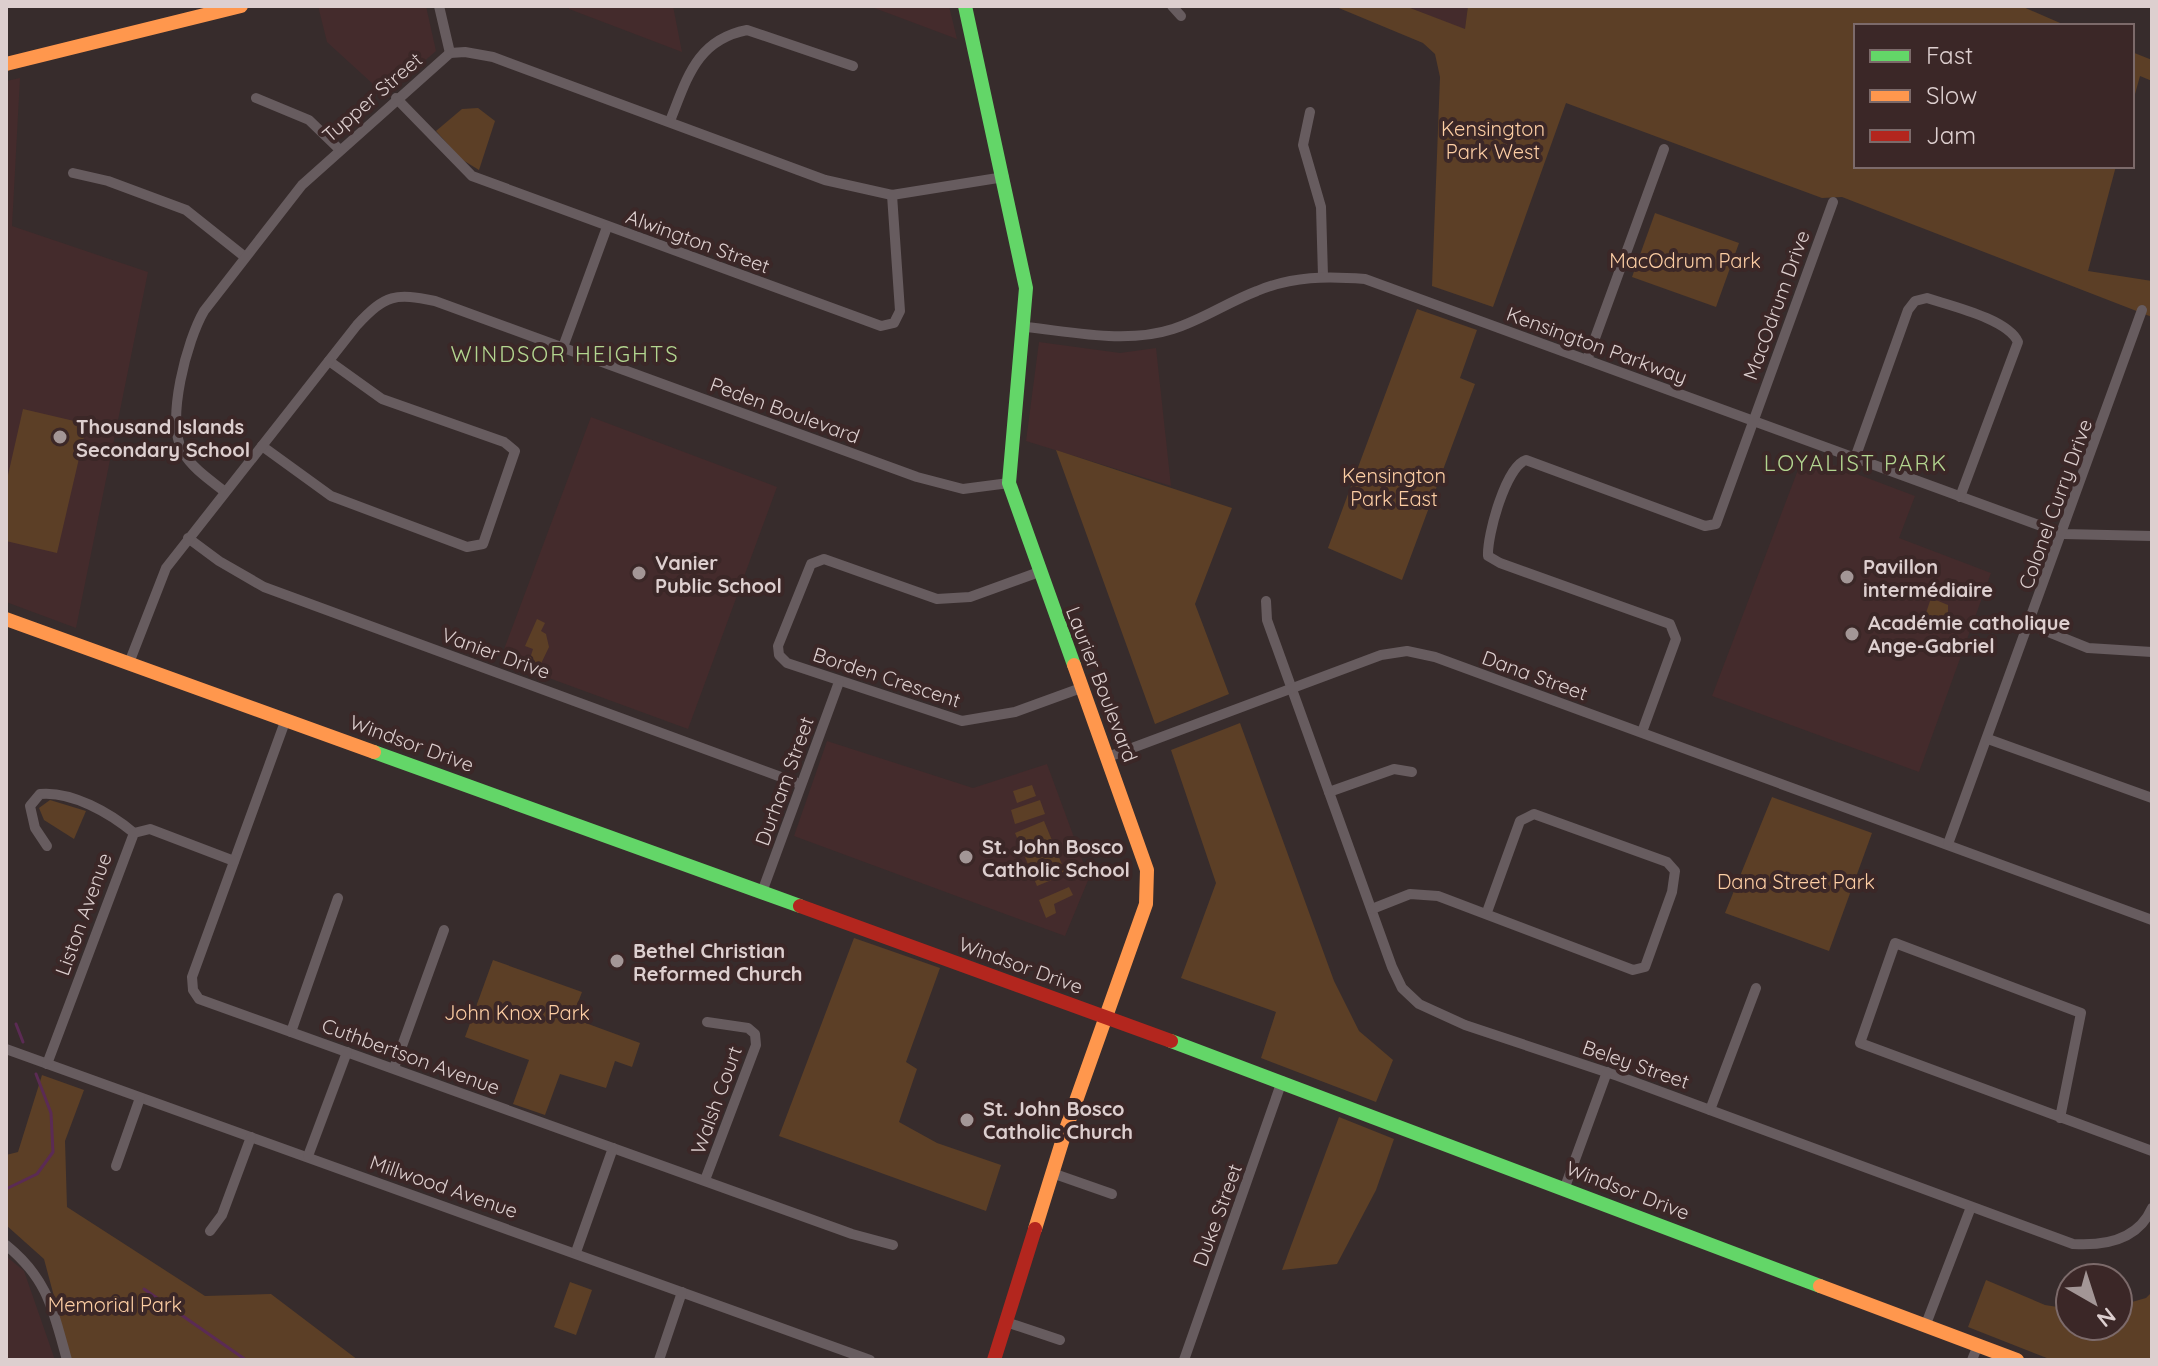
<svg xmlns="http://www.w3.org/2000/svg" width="2158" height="1366" font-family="Quicksand,sans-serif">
<rect width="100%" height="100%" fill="#372c2c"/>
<!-- built -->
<g fill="#442b2c">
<path d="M 318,6 L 426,6 L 436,51 L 385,95 L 327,42 Z"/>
<path d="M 568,6 L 673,6 L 682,52 L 569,9 Z"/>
<path d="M 869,6 L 949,6 L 957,39 Z"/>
<path d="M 1405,6 L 1468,6 L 1465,30 Z"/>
<path d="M 20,78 L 12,226 L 148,272 L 76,628 L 6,602 L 6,81 Z"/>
<path d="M 1039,342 L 1120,353 L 1156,348 L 1171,486 L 1026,441 Z"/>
<path d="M 591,417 L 777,487 L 688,729 L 500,660 Z"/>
<path d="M 1804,454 L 1915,496 L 1899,538 L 1991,573 L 1919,772 L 1712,696 Z"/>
<path d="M 827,741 L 973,788 L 1047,764 L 1089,878 L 1065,936 L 794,836 Z"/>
<path d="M 6,1256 L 24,1271 L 55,1360 L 6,1360 Z"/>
</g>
<!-- green -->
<g fill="#5c3f26">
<path d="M 1334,6 L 1405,6 L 1465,29 L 1468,6 L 2021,6 L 2067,26 L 1856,26 L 1856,166 L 2116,166 L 2088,271 L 2152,281 L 2152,317 L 1842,197 L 1822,198 L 1566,103 L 1493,307 L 1432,286 L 1440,77 L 1435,54 L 1423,43 Z"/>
<path d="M 2132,52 L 2152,60 L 2152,81 L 2140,76 L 2132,105 Z"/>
<path d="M 478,108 L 495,121 L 479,170 L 461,159 L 436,131 L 462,109 Z"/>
<path d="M 1655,213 L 1739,243 L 1716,307 L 1632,277 Z"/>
<path d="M 1417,309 L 1477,330 L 1460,378 L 1475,384 L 1402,580 L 1328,548 Z"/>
<path d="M 23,409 L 87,424 L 57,553 L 6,541 L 6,484 Z"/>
<path d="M 1056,450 L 1232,508 L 1195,604 L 1229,694 L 1155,724 Z"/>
<path d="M 1931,598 L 1948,605 L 1948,623 L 1942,632 L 1937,634 L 1922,625 Z"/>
<path d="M 537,619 L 545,623 L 541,631 L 546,634 L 549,647 L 537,672 L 527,668 L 533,649 L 525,646 Z"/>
<path d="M 1240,723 L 1334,981 L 1359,1031 L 1393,1060 L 1376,1102 L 1261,1058 L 1276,1012 L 1181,978 L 1216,883 L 1171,750 Z"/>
<path d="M 1032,785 L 1036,796 L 1017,803 L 1013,791 Z"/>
<path d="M 1772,797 L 1872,833 L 1829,951 L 1725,913 Z"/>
<path d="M 50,800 L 86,811 L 74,839 L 44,820 L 39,808 Z"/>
<path d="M 1040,800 L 1045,814 L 1015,824 L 1011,810 Z"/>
<path d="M 1044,821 L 1066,874 L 1037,886 L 1015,833 Z"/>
<path d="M 1069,887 L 1073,895 L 1054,904 L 1056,913 L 1046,918 L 1039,900 Z"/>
<path d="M 854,938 L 940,968 L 906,1062 L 917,1069 L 899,1122 L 937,1143 L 1001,1165 L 986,1211 L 779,1136 Z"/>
<path d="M 493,960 L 582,992 L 572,1018 L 640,1043 L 632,1067 L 615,1061 L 606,1088 L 560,1074 L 545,1115 L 513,1104 L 529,1060 L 465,1037 Z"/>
<path d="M 42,1075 L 84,1090 L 65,1141 L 67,1207 L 205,1296 L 271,1294 L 358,1360 L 71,1360 L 44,1259 L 6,1225 L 6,1155 L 18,1152 Z"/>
<path d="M 1339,1117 L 1394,1139 L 1376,1190 L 1337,1264 L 1282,1270 Z"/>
<path d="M 1986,1280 L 2045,1305 L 2070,1309 L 2070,1326 L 2118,1326 L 2118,1306 L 2146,1298 L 2152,1292 L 2152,1360 L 2052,1360 L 1968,1327 Z"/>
<path d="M 570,1282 L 592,1290 L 576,1335 L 554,1327 Z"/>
</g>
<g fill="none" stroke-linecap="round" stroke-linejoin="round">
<!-- stream -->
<g stroke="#5b2b54" stroke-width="3">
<path d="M 16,1024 L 23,1042"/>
<path d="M 6,1189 L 37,1174 L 53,1152 L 51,1113 L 36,1074"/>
<path d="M 144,1289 L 246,1360"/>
</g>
<!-- street -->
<g stroke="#675c5f" stroke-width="10">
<path d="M 439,6 L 450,53"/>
<path d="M 1172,6 L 1181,16"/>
<path d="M 256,98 L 309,120 L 339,149"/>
<path d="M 396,98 L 472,176 L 881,326 L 894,323 L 900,311 L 892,195"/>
<path d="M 1310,112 L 1303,145 L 1321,207 L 1323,276"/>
<path d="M 670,121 C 687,79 696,40 747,30 L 853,66"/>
<path d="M 73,173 L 108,181 L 186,210 L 245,257"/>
<path d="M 1026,327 C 1073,332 1127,344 1173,329 C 1202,320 1228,302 1257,291 C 1293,276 1327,276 1365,279 L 2063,534 L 2152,536"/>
<path d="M 563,347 L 607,227"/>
<path d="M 1587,360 L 1664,149"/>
<path d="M 262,446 L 331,496 L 467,547 L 483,544 L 515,451 L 504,442 L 382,399 L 329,361"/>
<path d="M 1855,458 L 1908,310 L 1915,301 L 1927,298 C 1951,306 2008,319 2018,342 L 1960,497"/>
<path d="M 224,491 C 210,480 192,468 183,452 C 165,421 187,340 204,311 L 302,185 L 450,53 L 465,52 L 493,57 L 825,180 L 892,195 L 1004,177"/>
<path d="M 188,538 L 219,561 L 264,587 L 800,784"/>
<path d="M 1039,572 L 970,597 L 937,599 L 824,559 L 811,564 L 778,646 L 779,655 L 787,663 L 962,721 L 1015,712 L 1081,688"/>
<path d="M 1266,601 L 1267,620 L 1392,967 L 1402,988 L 1419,1004 L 1465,1025 L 1618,1076 L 2073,1244 C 2105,1246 2138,1240 2152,1208"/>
<path d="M 2031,625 L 2088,648 L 2152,652"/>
<path d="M 129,663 L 166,568 L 357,325 C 386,294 395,293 435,301 L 917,477 L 963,489 L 1009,483"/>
<path d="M 286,719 L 192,977 L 193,990 L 199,999 L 852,1234 L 893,1245"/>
<path d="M 1642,732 L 1676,639 L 1670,624 L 1500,563 L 1488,556 C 1487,535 1506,466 1526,460 L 1705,526 L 1716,524 L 1833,202"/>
<path d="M 1988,739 L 2152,798"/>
<path d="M 1108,757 L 1381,655 L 1407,651 L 1435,657 L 2152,920"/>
<path d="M 1329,792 L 1394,769 L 1412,772"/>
<path d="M 1948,844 L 2142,310"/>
<path d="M 47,846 L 35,828 L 30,806 L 40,794 C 72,791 110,813 134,833"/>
<path d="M 762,892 L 839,682"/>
<path d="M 1372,909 L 1410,894 L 1438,896 L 1633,970 L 1645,967 L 1672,892 L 1675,871 L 1667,862 L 1534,814 L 1520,821 L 1487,912"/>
<path d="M 291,1032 L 338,898"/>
<path d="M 6,1049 L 870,1360"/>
<path d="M 47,1064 L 134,833 L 150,829 L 234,861"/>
<path d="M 394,1068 L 444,930"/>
<path d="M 1710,1110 L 1756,988"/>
<path d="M 2060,1118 L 2081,1013 L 1895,943 L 1860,1043 L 2152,1151"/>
<path d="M 308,1156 L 347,1052"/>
<path d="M 116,1166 L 140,1098"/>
<path d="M 1052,1173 L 1112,1194"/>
<path d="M 705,1180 L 756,1045 L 755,1034 L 748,1028 L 707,1022"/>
<path d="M 1565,1187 L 1607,1072"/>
<path d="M 210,1231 L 222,1215 L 251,1137"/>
<path d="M 6,1245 C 48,1279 53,1310 67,1360"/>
<path d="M 576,1252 L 613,1148"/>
<path d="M 1006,1322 L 1060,1340"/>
<path d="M 1926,1324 L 1971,1207"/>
<path d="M 659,1360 L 682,1292"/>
<path d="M 1184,1360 L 1282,1081"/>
<path d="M 1972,1360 L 1978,1345"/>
</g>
<!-- fast -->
<g stroke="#63d668" stroke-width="14">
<path d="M 965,6 L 1026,288 L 1009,483 L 1074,665"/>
<path d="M 374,752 L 800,906"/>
<path d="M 1171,1041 L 1820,1286"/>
</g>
<!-- slow -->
<g stroke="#ff974d" stroke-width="14">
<path d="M 6,64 L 241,6"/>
<path d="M 6,619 L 374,752"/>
<path d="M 1035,1229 L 1066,1129 L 1146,904 L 1147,870 L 1074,665"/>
<path d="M 1820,1286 L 2017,1360"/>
</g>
<!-- jam -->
<g stroke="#b3261e" stroke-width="14">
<path d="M 800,906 L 1171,1041"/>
<path d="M 994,1360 L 1035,1229"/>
</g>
</g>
<!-- markers -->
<g fill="#a39696" stroke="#3b2727" stroke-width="3">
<circle cx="60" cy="437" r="8"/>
<circle cx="639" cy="573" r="8"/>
<circle cx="1847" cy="577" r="8"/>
<circle cx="1852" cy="634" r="8"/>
<circle cx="966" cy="857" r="8"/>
<circle cx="617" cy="961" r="8"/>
<circle cx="967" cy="1120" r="8"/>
</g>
<g text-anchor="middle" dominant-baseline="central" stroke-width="8" stroke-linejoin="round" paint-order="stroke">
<!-- street labels -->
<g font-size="20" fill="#ddcfcf" stroke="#3b2727">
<text transform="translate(372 97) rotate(-41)">Tupper Street</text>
<text transform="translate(698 241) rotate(20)">Alwington Street</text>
<text transform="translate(1776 305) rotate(-70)">MacOdrum Drive</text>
<text transform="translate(1597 345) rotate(20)">Kensington Parkway</text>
<text transform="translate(785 410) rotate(20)">Peden Boulevard</text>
<text transform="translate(2055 504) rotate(-70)">Colonel Curry Drive</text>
<text transform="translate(496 653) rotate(20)">Vanier Drive</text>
<text transform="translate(1535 675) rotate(20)">Dana Street</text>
<text transform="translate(887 677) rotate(18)">Borden Crescent</text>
<text transform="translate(1102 684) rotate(69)">Laurier Boulevard</text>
<text transform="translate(412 743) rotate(20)">Windsor Drive</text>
<text transform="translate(784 781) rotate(-70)">Durham Street</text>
<text transform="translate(83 914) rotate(-70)">Liston Avenue</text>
<text transform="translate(1021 965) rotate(20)">Windsor Drive</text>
<text transform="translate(411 1056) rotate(20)">Cuthbertson Avenue</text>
<text transform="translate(1636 1064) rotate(19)">Beley Street</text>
<text transform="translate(716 1100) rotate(-70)">Walsh Court</text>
<text transform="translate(444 1186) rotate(19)">Millwood Avenue</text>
<text transform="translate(1628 1190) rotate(21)">Windsor Drive</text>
<text transform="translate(1217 1215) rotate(-70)">Duke Street</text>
</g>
<!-- park labels -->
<g font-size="20" fill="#fdcea4" stroke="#3b2727">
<text x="1493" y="128">Kensington<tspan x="1493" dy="23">Park West</tspan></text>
<text x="1685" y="260">MacOdrum Park</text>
<text x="1394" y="475">Kensington<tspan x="1394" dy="23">Park East</tspan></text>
<text x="1796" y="881">Dana Street Park</text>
<text x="517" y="1012">John Knox Park</text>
<text x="115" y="1304">Memorial Park</text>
</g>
<!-- poi labels -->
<g font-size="20" font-weight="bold" fill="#ddcfcf" stroke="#3b2727" text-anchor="start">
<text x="76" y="426">Thousand Islands<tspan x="76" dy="23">Secondary School</tspan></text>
<text x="655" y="562">Vanier<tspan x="655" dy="23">Public School</tspan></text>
<text x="1863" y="566">Pavillon<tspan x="1863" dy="23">intermédiaire</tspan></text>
<text x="1868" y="622">Académie catholique<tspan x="1868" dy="23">Ange-Gabriel</tspan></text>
<text x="982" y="846">St. John Bosco<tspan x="982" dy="23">Catholic School</tspan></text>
<text x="633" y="950">Bethel Christian<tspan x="633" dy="23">Reformed Church</tspan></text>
<text x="983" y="1108">St. John Bosco<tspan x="983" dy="23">Catholic Church</tspan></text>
</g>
<!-- neighbourhood labels -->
<g font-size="22" letter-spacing="2" fill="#b3d690" stroke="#3b2727">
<text x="565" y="354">WINDSOR HEIGHTS</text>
<text x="1856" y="463">LOYALIST PARK</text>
</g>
</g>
<!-- border -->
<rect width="2158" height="1366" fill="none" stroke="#ddcfcf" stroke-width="16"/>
<!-- legend -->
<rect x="1854" y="24" width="280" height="144" fill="#3b2727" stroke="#7c6a6a" stroke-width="2"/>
<rect x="1870" y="50" width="40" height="12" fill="#63d668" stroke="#7c6a6a" stroke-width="2"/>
<text x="1926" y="64" font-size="24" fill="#ddcfcf">Fast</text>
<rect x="1870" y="90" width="40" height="12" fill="#ff974d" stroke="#7c6a6a" stroke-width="2"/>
<text x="1926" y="104" font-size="24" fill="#ddcfcf">Slow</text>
<rect x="1870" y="130" width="40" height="12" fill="#b3261e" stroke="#7c6a6a" stroke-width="2"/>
<text x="1926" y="144" font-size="24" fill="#ddcfcf">Jam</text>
<!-- north arrow -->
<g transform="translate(2094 1302) rotate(141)"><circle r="38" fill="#3b2727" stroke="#7c6a6a" stroke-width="2"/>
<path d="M0-6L14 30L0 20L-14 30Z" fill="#a39696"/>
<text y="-12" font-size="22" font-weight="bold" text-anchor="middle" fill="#ddcfcf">N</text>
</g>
</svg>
